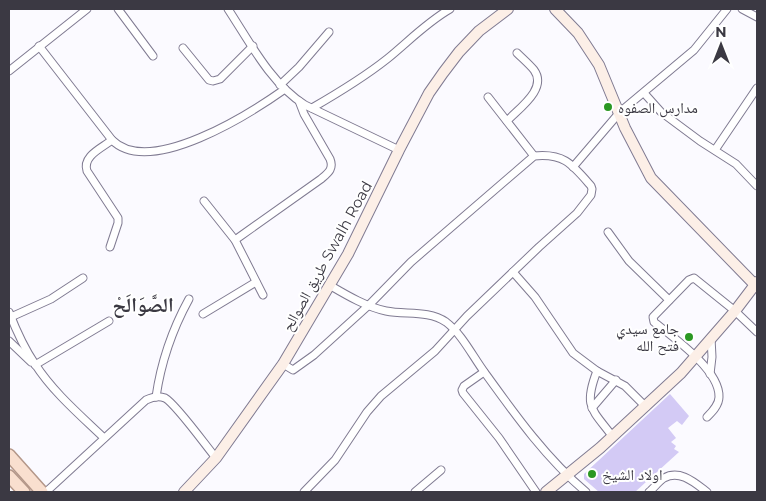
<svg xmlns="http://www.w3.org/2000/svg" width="766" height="501" font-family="Montserrat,'Noto Naskh Arabic',sans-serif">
<rect width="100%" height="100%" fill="#fbfaff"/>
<!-- green -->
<path fill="#d3caf5" d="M 670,394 L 689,416 L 682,425 L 677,421 L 668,428 L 676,438 L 671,442 L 676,446 L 674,449 L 679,452 L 635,492 L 599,492 L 584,479 L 584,474 Z"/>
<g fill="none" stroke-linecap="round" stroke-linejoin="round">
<defs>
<g id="street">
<path d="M 118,9 L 153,56"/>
<path d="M 228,9 C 249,41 271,84 305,105 L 399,150"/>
<path d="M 742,9 L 757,17"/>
<path d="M 39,46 L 112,140 C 150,178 251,113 285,89"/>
<path d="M 183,48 L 209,80 L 213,81 L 220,79 L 253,46"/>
<path d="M 9,71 L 87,9"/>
<path d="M 280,85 L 299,67 L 329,32"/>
<path d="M 644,93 L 661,112 L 700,141 L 736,164 L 757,186"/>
<path d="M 488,97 L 534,156"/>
<path d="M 312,108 C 338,93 363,78 387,59 C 408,42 427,22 450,9"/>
<path d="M 507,121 C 518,109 548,89 534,70 C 529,64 522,58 517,53"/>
<path d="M 715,150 L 757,88"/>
<path d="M 573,167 L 620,112 L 694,50 L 727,9"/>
<path d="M 204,201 L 235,240 L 263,295"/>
<path d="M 608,232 L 629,261 L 669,300"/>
<path d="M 235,240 L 321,179 C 328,173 334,169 330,159 L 304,114 L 299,101"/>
<path d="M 110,247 L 118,223 L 118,218 L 87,171 C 82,156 102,148 112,140"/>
<path d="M 513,272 L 535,297 L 573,353 L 597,371 L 625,386 L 646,407"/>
<path d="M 331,286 C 348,296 367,307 386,311 C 406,315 428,310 446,322 C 462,334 473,357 485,373 C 516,416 546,458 586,492"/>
<path d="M 9,312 C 16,330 24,348 35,364 C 53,392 80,415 104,438"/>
<path d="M 203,314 L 256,282"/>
<path d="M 11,317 L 51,299 L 83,278"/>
<path d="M 9,341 L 31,362"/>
<path d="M 283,364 L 293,370 L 314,355 L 369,305 L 411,262 L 534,156 C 564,153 572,164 591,186 L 592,189 L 591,195 L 577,213 L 539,247 L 467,316 L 435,351 L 381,396 L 367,412 L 335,460 L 304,492"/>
<path d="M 35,365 L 109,321"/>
<path d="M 597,371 C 583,407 592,409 613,437"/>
<path d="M 484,372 L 464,386 L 462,390 L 463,393 L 499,438 L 536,492"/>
<path d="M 710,374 L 712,357 L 711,338"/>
<path d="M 156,397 C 161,362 172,330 189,299"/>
<path d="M 592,408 L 616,380"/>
<path d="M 707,417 C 712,412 719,405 719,397 C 720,370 673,337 654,322 L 653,317 L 689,280 L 694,278 L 735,311 L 757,332"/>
<path d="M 46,492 L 146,400 C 152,397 158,395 165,398 C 176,404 206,446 216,458"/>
<path d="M 415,492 L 441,470"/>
<path d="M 649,492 C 654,488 659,481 664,478 C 680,469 695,483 707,492"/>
</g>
<g id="secondary">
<path d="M 555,9 L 578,33 L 599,65 L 625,128 L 651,178 L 757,287"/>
<path d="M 184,492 L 216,458 L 283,364 L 348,254 L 399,150 L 429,93 L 443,73 L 459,52 L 479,31 L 508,9"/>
<path d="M 546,492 L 600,448 L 681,373 L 735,311 L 757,282"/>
</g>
<g id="primary">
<path d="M 9,455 L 42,492"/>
<path d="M 9,476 L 24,492"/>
</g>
</defs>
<!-- street casing -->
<use href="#street" stroke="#807b92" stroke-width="9"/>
<!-- secondary casing -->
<use href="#secondary" stroke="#807b92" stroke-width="12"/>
<!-- primary casing -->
<use href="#primary" stroke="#b49789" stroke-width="14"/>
<!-- street -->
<use href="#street" stroke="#fff" stroke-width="7"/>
<!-- secondary -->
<use href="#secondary" stroke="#fcefe7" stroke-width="10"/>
<!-- primary -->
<use href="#primary" stroke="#f9dfcf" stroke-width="11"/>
</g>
<!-- markers -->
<g fill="#2b9823" stroke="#fff" stroke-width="2">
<circle cx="608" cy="107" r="5"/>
<circle cx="689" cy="337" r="5"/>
<circle cx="592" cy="474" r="5"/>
</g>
<g text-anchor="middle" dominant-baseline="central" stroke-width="4" stroke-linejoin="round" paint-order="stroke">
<!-- poi labels -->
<g font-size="15" fill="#3b3943" stroke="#fff" text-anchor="start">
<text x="618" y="107">مدارس الصفوه</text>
<text x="679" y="328" text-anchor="end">جامع سيدي<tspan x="679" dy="17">فتح الله</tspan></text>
<text x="602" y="474">اولاد الشيخ</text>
</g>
<!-- street labels -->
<g font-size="15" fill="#3b3943" stroke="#fff">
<text transform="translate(327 256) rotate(-61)">طريق الصوالح Swalh Road</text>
</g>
<!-- district labels -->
<g font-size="20" font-weight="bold" fill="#3b3943" stroke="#fff">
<text x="143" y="305">الصَّوَالَحْ</text>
</g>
</g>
<!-- border -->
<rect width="766" height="501" fill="none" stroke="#3b3943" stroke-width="20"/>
<!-- north arrow -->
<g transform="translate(721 45)" stroke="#ffffff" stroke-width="4" paint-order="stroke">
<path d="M0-4L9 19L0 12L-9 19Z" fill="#3b3943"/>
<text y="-8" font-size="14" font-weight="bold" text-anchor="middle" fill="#3b3943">N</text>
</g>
</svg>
